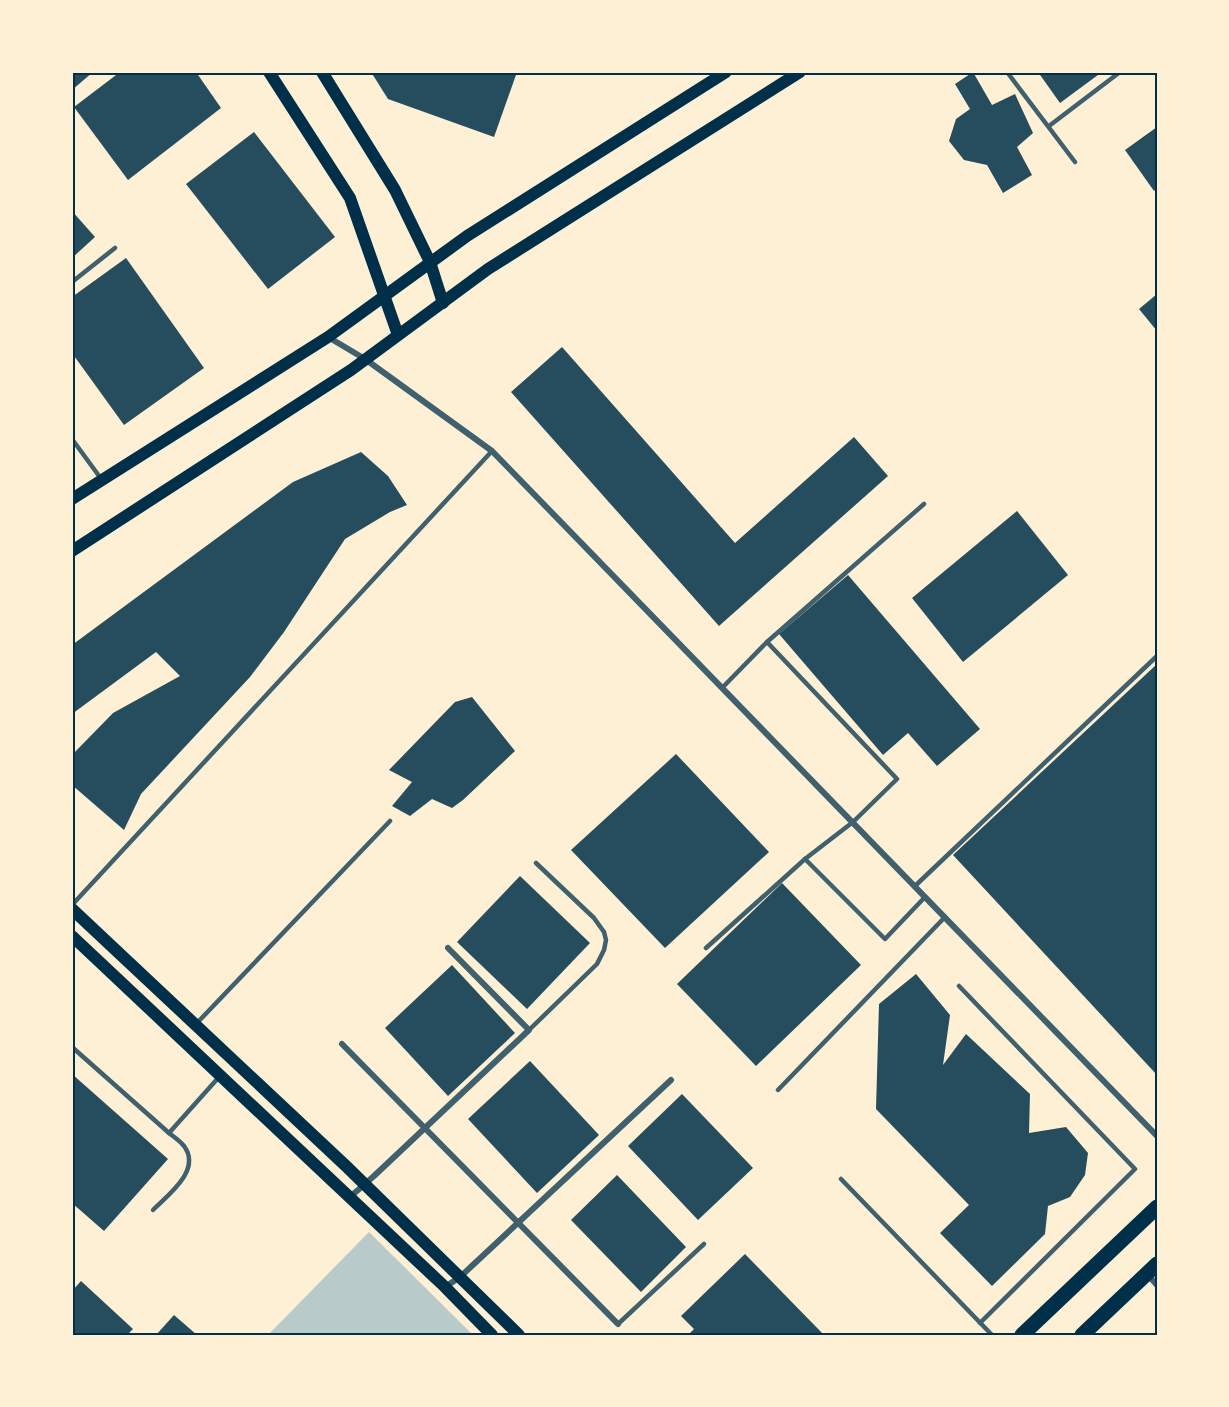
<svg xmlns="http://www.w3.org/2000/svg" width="1229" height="1407" font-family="Ubuntu,sans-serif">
<rect width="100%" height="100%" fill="#fdf0d5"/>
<!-- green -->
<path fill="#b9caca" d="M 369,1232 L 473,1335 L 268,1335 Z"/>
<!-- building -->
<g fill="#264d5e">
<path d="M 72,72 L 93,72 L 72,90 Z"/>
<path d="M 120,72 L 196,72 L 221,108 L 128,180 L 74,107 Z"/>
<path d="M 371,72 L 517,72 L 494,137 L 388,99 Z"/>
<path d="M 973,72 L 992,105 L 1015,94 L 1033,133 L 1017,147 L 1032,175 L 1003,193 L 987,165 L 964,160 L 949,141 L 956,119 L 970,109 L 955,84 Z"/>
<path d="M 1038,72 L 1102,72 L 1060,103 Z"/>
<path d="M 1157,127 L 1157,188 L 1154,191 L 1125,150 Z"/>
<path d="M 254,132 L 335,237 L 268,289 L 186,184 Z"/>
<path d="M 72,211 L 95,237 L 72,258 Z"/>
<path d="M 126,258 L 204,368 L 124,425 L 72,353 L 72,297 Z"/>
<path d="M 1157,294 L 1157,331 L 1139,309 Z"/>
<path d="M 562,347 L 735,543 L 854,437 L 888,476 L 719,626 L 511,392 Z"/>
<path d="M 361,452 L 388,476 L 407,505 L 390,512 L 345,539 L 284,632 L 250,677 L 141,794 L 124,830 L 72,785 L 72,755 L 113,713 L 180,676 L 156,652 L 72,714 L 72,645 L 293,482 Z"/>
<path d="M 1017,511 L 1068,575 L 963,662 L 912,598 Z"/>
<path d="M 848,575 L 980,729 L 937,766 L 908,733 L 883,755 L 779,634 Z"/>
<path d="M 1157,664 L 1157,1075 L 953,855 Z"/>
<path d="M 472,697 L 515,751 L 463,800 L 452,808 L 432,799 L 410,816 L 392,806 L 412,782 L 389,770 L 455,702 Z"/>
<path d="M 676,754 L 769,852 L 665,948 L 571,850 Z"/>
<path d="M 520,876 L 590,943 L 527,1009 L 457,942 Z"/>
<path d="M 782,883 L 861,965 L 756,1066 L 677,984 Z"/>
<path d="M 452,965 L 515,1033 L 448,1096 L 385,1028 Z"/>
<path d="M 916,974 L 950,1015 L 943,1065 L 966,1034 L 1030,1094 L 1029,1133 L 1066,1127 L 1088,1153 L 1085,1175 L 1070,1197 L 1048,1206 L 1045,1234 L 992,1286 L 940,1233 L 969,1205 L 876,1109 L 879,1004 Z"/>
<path d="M 530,1061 L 599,1135 L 537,1193 L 468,1119 Z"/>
<path d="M 72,1074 L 168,1159 L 104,1231 L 72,1203 Z"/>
<path d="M 682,1094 L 753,1168 L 698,1220 L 628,1146 Z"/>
<path d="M 617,1175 L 686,1247 L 641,1292 L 571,1220 Z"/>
<path d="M 745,1254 L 824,1335 L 688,1335 L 694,1329 L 681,1316 Z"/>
<path d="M 81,1281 L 133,1329 L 127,1335 L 72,1335 L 72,1291 Z"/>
<path d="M 174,1315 L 197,1335 L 156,1335 Z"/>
</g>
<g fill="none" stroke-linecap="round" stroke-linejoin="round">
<!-- service -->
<g stroke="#3f606c" stroke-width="4.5">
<path d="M 1007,72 L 1075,162"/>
<path d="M 1049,126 L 1120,72"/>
<path d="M 72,282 L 115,248"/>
<path d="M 72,439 L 102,480"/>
<path d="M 767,642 L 897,779 L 853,822 L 805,859 L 885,939 L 925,897"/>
<path d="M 722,688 L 767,642 L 924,504"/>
<path d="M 915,886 L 1157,656"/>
<path d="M 72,905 L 492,451"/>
<path d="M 706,948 L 805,859"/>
<path d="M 959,986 L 1135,1169 L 980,1323"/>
<path d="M 197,1023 L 390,821"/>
<path d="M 529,1030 L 597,964 L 604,950 L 606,940 L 604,932 L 594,918 L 536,863"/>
<path d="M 72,1047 L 169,1133 C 174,1137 180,1141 184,1146 C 202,1170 168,1195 153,1210"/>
<path d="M 778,1090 L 945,917"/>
<path d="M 169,1133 L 219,1077"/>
<path d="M 841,1179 L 992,1335"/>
<path d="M 618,1324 L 704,1244"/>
</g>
<!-- minor -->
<g stroke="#3f606c" stroke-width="6">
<path d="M 328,337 L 365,359 L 492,451 L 1157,1136"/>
<path d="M 342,1044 L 618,1324"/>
<path d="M 350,1197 L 374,1176 L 529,1030 L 448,948"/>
<path d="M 1147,1274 L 1157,1285"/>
<path d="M 445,1287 L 460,1277 L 671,1080"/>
</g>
<!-- secondary -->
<g stroke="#003049" stroke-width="12">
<path d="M 269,72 L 350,198 L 398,335"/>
<path d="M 322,72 L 395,190 L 430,262 L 443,303"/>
<path d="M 72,499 L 328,337 L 467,236 L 726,72"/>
<path d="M 72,551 L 351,370 L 488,269 L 800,72"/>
<path d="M 72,909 L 347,1167 L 519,1335"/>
<path d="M 72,936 L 445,1287 L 492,1335"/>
</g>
<!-- primary -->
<g stroke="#003049" stroke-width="15">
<path d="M 1022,1335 L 1157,1207"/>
<path d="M 1082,1335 L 1157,1264"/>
</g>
</g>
<!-- border -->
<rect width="1229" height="1407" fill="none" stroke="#fdf0d5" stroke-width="147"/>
<rect x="74" y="74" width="1082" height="1260" fill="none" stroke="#003049" stroke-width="2"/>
</svg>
